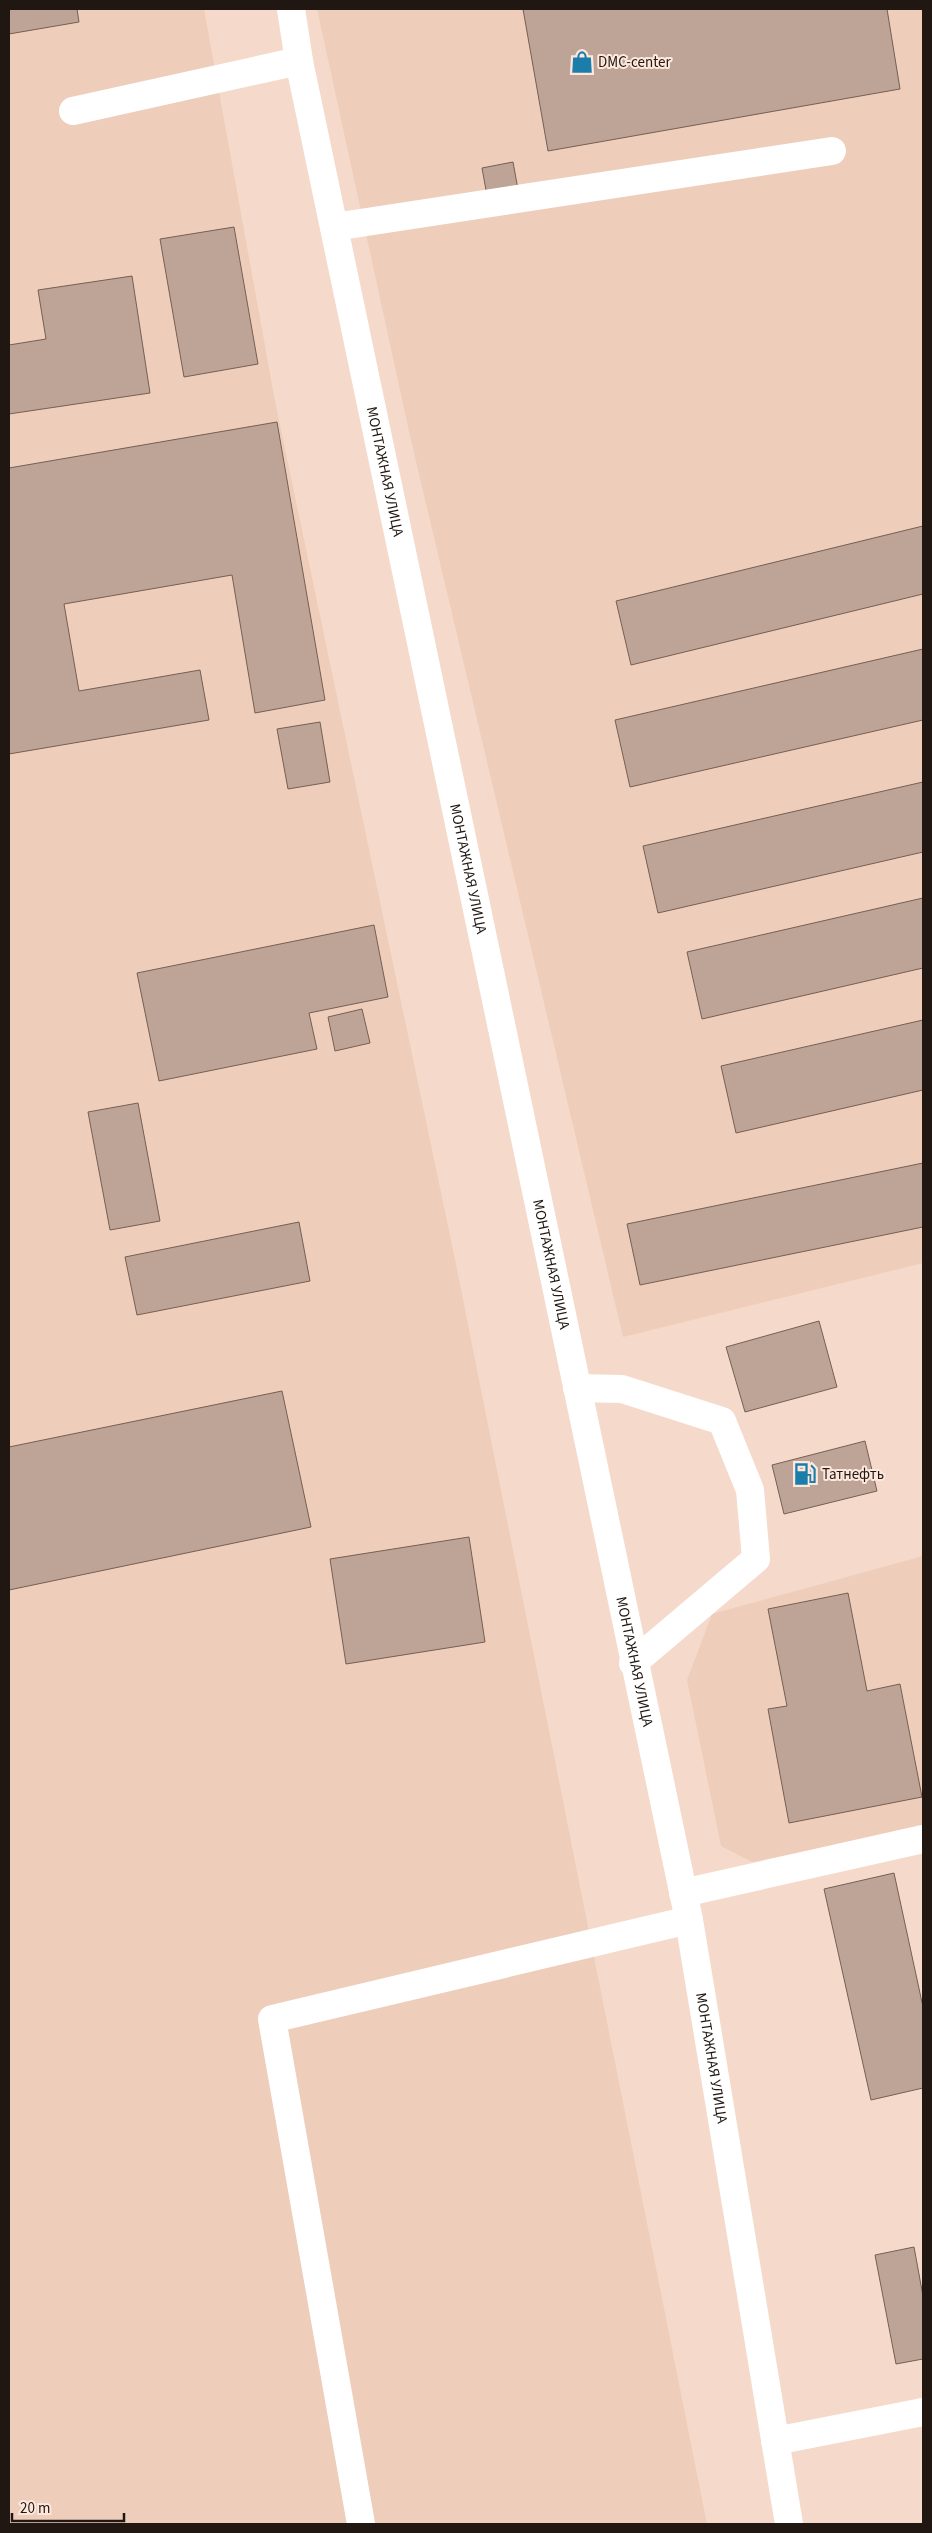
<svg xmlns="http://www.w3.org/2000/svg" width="932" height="2533" font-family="'Source Sans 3',sans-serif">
<rect width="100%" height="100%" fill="#f5dacb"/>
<!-- built -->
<g fill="#eecdba">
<path d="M 9,9 L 204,9 L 275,401 L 455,1259 L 707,2524 L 9,2524 Z"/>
<path d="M 317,9 L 923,9 L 923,1263 L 623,1337 L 410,436 Z"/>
<path d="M 923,1556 L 923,1827 L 752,1862 L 721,1846 L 687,1680 L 712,1614 Z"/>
</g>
<!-- building -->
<g fill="#bda496" stroke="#765f53">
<path d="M 9,9 L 77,9 L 79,22 L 9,34 Z"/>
<path d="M 523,9 L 887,9 L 900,89 L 548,151 Z"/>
<path d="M 513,162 L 519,195 L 488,201 L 482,168 Z"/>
<path d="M 234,227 L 258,364 L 184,377 L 160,239 Z"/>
<path d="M 132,276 L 150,393 L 9,414 L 9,345 L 46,339 L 38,290 Z"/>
<path d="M 277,422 L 325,700 L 255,713 L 232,575 L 64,604 L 79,691 L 200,670 L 209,720 L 9,754 L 9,468 Z"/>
<path d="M 923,526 L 923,594 L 631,665 L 616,601 Z"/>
<path d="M 923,649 L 923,720 L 630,787 L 615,720 Z"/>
<path d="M 320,722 L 330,782 L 288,789 L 277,729 Z"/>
<path d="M 923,782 L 923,852 L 658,913 L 643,846 Z"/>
<path d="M 923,898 L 923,968 L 702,1019 L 687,952 Z"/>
<path d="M 374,925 L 388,997 L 309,1013 L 317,1049 L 159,1081 L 137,973 Z"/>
<path d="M 362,1009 L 370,1043 L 335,1051 L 328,1017 Z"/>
<path d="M 923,1020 L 923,1090 L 736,1133 L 721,1066 Z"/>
<path d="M 138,1103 L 160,1221 L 110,1230 L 88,1112 Z"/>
<path d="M 923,1163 L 923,1227 L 640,1285 L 627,1224 Z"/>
<path d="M 299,1222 L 310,1281 L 137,1315 L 125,1257 Z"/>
<path d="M 819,1321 L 837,1387 L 745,1412 L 726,1347 Z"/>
<path d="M 282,1391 L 311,1527 L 9,1590 L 9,1447 Z"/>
<path d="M 865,1441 L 877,1491 L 784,1514 L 772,1465 Z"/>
<path d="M 469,1537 L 485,1642 L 346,1664 L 330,1559 Z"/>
<path d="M 848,1593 L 867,1691 L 900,1684 L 922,1797 L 789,1823 L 768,1709 L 787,1706 L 768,1609 Z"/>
<path d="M 894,1873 L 923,2007 L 923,2088 L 871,2100 L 824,1889 Z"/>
<path d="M 914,2247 L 923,2296 L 923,2359 L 896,2364 L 875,2255 Z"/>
</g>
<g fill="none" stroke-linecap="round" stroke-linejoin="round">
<!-- minor -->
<g stroke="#fff" stroke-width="28">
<path id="s1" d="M 291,9 L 299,61 L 689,1920 L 789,2524"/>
<path d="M 73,111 L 299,61"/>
<path d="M 334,227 L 832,151"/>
<path d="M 577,1388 L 622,1389 L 722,1421 L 750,1490 L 756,1559 L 633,1663"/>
<path d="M 683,1893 L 923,1839"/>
<path d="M 775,2441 L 923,2412"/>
<path d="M 361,2524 L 272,2019 L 689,1920"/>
</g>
</g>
<!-- icons -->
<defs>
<symbol id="shop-bare" viewBox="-9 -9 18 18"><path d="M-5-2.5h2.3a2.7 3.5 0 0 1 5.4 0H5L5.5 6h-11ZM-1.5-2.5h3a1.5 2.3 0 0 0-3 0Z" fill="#1b7da9" stroke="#fee8dd" stroke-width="2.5" paint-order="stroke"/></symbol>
<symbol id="fuel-bare" viewBox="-9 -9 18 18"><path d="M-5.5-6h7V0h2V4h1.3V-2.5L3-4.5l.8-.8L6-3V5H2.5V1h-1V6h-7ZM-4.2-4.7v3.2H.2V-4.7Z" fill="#1b7da9" stroke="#fee8dd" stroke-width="2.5" paint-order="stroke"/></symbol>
</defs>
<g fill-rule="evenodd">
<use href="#shop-bare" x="566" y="46" width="32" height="32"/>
<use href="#fuel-bare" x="789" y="1458" width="32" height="32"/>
</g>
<g text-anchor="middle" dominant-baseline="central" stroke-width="4" stroke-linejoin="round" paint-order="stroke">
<!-- poi labels -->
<g font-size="15" fill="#201712" stroke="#fee8dd" text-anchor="start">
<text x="598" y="62">DMC-center</text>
<text x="822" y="1474">Татнефть</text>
</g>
<!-- street labels -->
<g font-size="15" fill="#201712" stroke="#fee8dd">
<text stroke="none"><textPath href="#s1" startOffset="472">МОНТАЖНАЯ УЛИЦА</textPath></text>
<text stroke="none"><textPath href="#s1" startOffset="878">МОНТАЖНАЯ УЛИЦА</textPath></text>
<text stroke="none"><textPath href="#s1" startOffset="1282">МОНТАЖНАЯ УЛИЦА</textPath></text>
<text stroke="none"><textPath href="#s1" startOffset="1688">МОНТАЖНАЯ УЛИЦА</textPath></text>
<text stroke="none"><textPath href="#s1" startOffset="2092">МОНТАЖНАЯ УЛИЦА</textPath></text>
</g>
</g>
<!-- border -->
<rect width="932" height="2533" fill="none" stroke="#201712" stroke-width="20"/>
<!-- scale -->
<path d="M12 2513v8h112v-8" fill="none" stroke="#201712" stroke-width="2.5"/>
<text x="20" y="2513" font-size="15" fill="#201712" stroke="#fee8dd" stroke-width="4" paint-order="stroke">20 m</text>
</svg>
